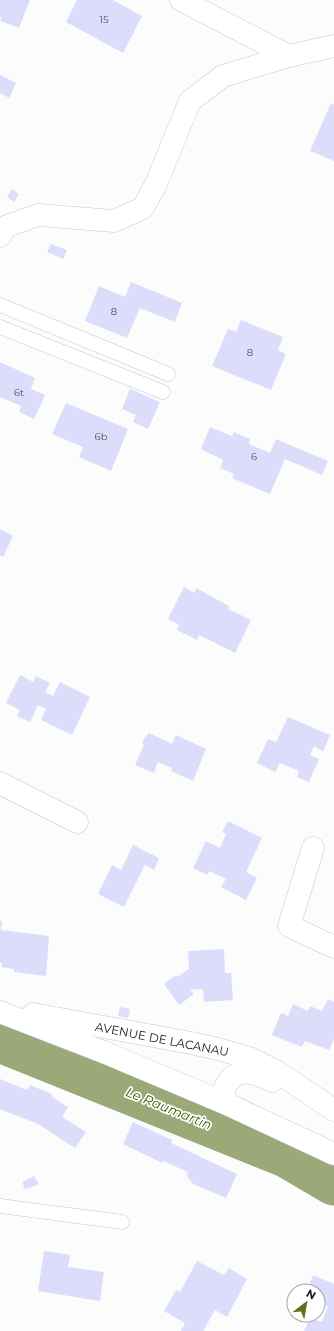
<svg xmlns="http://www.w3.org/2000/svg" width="334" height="1331" font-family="Montserrat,sans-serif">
<rect width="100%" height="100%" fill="#fcfcfc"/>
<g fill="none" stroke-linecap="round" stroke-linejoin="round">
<!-- river -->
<path stroke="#9aa977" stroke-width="45" d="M 0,1040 L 288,1156 L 334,1183"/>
</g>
<!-- building -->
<g fill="#dcddfa">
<path d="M 0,0 L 30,0 L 19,28 L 0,21 L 2,17 L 0,17 Z"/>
<path d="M 77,0 L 113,0 L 142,16 L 123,53 L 66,22 Z"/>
<path d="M 0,75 L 16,83 L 9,98 L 0,93 Z"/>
<path d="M 331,103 L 334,105 L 334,161 L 310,151 Z"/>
<path d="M 12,189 L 19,194 L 14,202 L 7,197 Z"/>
<path d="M 51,244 L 67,250 L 63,259 L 47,252 Z"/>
<path d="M 131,282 L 182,303 L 175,322 L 140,308 L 127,338 L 85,321 L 99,286 L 125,297 Z"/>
<path d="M 241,320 L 283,337 L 278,350 L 286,354 L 271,390 L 212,366 L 228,329 L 236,332 Z"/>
<path d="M 0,362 L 35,378 L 31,389 L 45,395 L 34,419 L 19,412 L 21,406 L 0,397 Z"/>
<path d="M 130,389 L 160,402 L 148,429 L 133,422 L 136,415 L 122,409 Z"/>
<path d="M 66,403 L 128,429 L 111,471 L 79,457 L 83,447 L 52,434 Z"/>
<path d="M 210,427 L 232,436 L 234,432 L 250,439 L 249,444 L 270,453 L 276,439 L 328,461 L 322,475 L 285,459 L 270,494 L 232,478 L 234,474 L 220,468 L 223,460 L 201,449 Z"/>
<path d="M 0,529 L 13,536 L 3,557 L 0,555 Z"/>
<path d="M 184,587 L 195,593 L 196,588 L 229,606 L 228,609 L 251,620 L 235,653 L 199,635 L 197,640 L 177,630 L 179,625 L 168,619 Z"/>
<path d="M 20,675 L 33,682 L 36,676 L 50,683 L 45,692 L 53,696 L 60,682 L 90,697 L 72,735 L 41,720 L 46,709 L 38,705 L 30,722 L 17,716 L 20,710 L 6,703 Z"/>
<path d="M 288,717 L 330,735 L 323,751 L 314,746 L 310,755 L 319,759 L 309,782 L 297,777 L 299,771 L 280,763 L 275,772 L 257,763 L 268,739 L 276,742 Z"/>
<path d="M 149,733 L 172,744 L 176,735 L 206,749 L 193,781 L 171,771 L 172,768 L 158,762 L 154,773 L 135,765 L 144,745 L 142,744 L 145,737 L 146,737 Z"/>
<path d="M 228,821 L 262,838 L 246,872 L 257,878 L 246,900 L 221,887 L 226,879 L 209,871 L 207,875 L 193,868 L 206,841 L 220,848 L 226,834 L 222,832 Z"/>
<path d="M 133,845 L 159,858 L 154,870 L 145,865 L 124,907 L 98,894 L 112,865 L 121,870 Z"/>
<path d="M 0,921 L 2,921 L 1,930 L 49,936 L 46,976 L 14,972 L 14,969 L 1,967 L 2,963 L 0,963 Z"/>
<path d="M 224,949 L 225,973 L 231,973 L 233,1000 L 204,1002 L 203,989 L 190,990 L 194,994 L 179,1005 L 164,984 L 176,975 L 177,977 L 189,969 L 188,951 Z"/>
<path d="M 328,999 L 334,1002 L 334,1039 L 329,1050 L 305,1041 L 302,1047 L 272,1035 L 281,1013 L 288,1016 L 293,1004 L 308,1011 L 310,1006 L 322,1011 Z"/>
<path d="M 120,1007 L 130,1009 L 128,1018 L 118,1016 Z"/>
<path d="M 0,1079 L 27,1090 L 30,1085 L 52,1094 L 52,1097 L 68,1107 L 62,1117 L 86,1132 L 75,1148 L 38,1124 L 0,1109 Z"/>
<path d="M 133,1122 L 172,1140 L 171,1143 L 237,1174 L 226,1198 L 191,1183 L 192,1181 L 189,1180 L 187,1175 L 188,1172 L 163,1161 L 162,1163 L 123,1144 Z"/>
<path d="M 34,1176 L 39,1184 L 25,1189 L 22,1182 Z"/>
<path d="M 44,1251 L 70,1255 L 68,1267 L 104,1272 L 100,1301 L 38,1291 Z"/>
<path d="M 197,1261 L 224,1275 L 229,1268 L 247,1279 L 227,1317 L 215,1310 L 203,1331 L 181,1331 L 185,1323 L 164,1311 L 176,1290 L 180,1292 Z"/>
<path d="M 313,1275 L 334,1284 L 334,1331 L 304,1331 L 310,1318 L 322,1322 L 328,1306 L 318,1302 L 318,1291 L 307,1291 Z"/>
</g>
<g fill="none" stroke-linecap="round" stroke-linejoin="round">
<defs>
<g id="lane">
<path d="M 0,305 L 168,374"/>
<path d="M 0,327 L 163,392"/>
<path d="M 0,1206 L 122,1222"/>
</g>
<g id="street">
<path d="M 181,0 L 289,56"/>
<path d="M 0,236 L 7,226 L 38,215 L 114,221 L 143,208 L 156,184 L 190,101 L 223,76 L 289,56 L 334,46"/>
<path d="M 0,783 L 77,822"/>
<path d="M 313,848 L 289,926 L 334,947"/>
<path d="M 0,1012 L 106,1053 L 227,1104 L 334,1154"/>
<path d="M 33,1014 L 191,1043 L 222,1050 L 252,1059 L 276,1071 L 334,1110"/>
<path d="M 227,1104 C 224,1095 222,1089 229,1081 C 240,1066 258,1074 272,1081"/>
</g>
</defs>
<!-- lane casing -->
<use href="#lane" stroke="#c4c5e1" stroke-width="15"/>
<!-- street casing -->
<use href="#street" stroke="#c4c5e1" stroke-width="23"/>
<!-- lane -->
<use href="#lane" stroke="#fff" stroke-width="14"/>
<!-- street -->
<use href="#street" stroke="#fff" stroke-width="22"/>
</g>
<g text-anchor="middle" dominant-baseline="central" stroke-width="3.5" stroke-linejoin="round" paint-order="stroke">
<!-- number labels -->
<g font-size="10" fill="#4f4f5e">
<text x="104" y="19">15</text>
<text x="114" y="311">8</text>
<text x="250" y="352">8</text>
<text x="19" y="392">6t</text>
<text x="101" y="436">6b</text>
<text x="254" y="456">6</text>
</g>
<!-- street labels -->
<g font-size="12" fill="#20202a" stroke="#fff">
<text transform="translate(162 1039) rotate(11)">AVENUE DE LACANAU</text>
</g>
<!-- water labels -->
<g font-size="13" font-style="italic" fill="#445502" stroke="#fff">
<text transform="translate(169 1108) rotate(22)">Le Raumartin</text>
</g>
</g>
<!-- north arrow -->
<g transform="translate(306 1303) rotate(31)"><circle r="19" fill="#ffffff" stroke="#a6a6aa"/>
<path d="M0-3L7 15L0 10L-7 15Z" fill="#607323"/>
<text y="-6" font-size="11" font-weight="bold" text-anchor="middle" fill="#20202a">N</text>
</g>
</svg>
